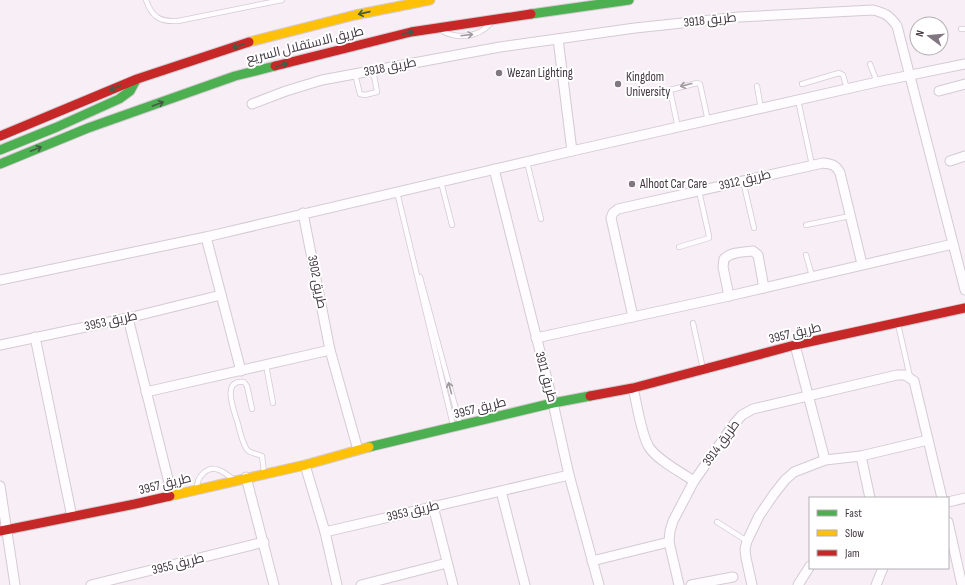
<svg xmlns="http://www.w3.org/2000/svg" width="965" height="585" font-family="'Sofia Sans Condensed',Cairo,sans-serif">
<rect width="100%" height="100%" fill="#f8eef6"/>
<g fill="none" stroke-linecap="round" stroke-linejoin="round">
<defs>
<g id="lane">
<path d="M 146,0 C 152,18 161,22 178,21 L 282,0"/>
<path d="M 961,29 L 965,29"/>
<path d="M 444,32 C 459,39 478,37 490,24"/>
<path d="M 870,64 L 877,82"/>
<path d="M 355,74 L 360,94 L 365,95 L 377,92 L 373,70"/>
<path d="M 802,84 L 839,73 L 843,75 L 847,89"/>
<path d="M 757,86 L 761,109"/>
<path d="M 798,100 L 812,165"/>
<path d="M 678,128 L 670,90 L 697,83 L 700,84 L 708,121"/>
<path d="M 527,162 L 541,219"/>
<path d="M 743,181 L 754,228"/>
<path d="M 441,182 L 452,225"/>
<path d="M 397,192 L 453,425"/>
<path d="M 806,225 L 850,216"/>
<path d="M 679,247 L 709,238 L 709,236 L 699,191"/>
<path d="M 806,255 L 812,276"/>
<path d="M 420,277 L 460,424"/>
<path d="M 693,323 L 703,369"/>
<path d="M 898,324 L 910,377"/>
<path d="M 266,365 L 273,403"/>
<path d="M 252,409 L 247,386 L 244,382 C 220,379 235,413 238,424 C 240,432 242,441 246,448 C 249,454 256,453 262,456 L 264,472"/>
<path d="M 197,488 C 197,477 207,465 219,470 C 224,472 229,476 233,479"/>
<path d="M 717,522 L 747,541"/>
</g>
<g id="street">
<path d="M 558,39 L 572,151"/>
<path d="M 939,91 L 965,84"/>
<path d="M 252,104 L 286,91 L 322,80 L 500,47 L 635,28 L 739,17 L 873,10 C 885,13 889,15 897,26 L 965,290"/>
<path d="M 950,161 L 965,156"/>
<path d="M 494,169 L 553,403 L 569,475 L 599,585"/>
<path d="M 303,213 L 330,350 L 358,450"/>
<path d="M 206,237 L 241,371"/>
<path d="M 0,280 L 206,237 L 572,151 L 877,82 L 965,64"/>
<path d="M 729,296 L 723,267 L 724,259 C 731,252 743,252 753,251 L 758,255 L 764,288"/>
<path d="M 633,317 L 611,218 L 613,213 L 618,209 L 823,163 C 832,164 836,165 840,173 L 862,264"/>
<path d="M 128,318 L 172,495"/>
<path d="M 35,337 L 72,517"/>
<path d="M 536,338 L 729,296 L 953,244"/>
<path d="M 0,345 L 128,318 L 221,295"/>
<path d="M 795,345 L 825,460"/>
<path d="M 633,388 C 637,404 641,434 649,447 C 657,460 682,473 694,481"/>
<path d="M 146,392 L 330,350"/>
<path d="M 861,456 L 870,498"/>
<path d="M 305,465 L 325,532 L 337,585"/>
<path d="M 246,477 L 274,585"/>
<path d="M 0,486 L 15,585"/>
<path d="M 501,491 L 525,585"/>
<path d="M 948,502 L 965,498"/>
<path d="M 433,506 L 453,585"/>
<path d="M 948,522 L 962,585"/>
<path d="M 325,532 L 569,475"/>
<path d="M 592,561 L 669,542"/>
<path d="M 91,585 L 264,542"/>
<path d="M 361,585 L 447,563"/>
<path d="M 679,585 L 669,542 L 670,531 L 673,521 L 694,481 L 734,424 L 742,415 L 753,409 L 897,375 L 905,375 L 914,381 L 942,498"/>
<path d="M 691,585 L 733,577"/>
<path d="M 752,585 L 746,558 L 745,549 L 747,541 L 759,516 L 774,494 L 785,480 L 794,472 L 825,460 L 861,456 L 928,440"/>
<path d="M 798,585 L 810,566"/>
<path d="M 876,585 L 883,568"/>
</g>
<g id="fast">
<path d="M 531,14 L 629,0"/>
<path d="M 0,150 L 57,127 L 119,99 L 130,91 L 136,80"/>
<path d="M 0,164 L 88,128 L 235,76 L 275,66"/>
<path d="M 369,447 L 553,403 L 590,396"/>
</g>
<g id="slow">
<path d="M 249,42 L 355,15 L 430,0"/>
<path d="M 170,496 L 305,465 L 369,447"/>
</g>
<g id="jam">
<path d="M 275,66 L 411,32 L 531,14"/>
<path d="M 0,136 L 137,79 L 249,42"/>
<path d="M 590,396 L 633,388 L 795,345 L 965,308"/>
<path d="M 0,531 L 135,504 L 170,496"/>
</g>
</defs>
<!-- lane casing -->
<use href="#lane" stroke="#d4cbd2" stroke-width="6"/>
<!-- street casing -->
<use href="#street" stroke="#d4cbd2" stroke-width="11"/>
<!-- fast casing -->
<use href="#fast" stroke="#d4cbd2" stroke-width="11"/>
<!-- slow casing -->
<use href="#slow" stroke="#d4cbd2" stroke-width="11"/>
<!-- jam casing -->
<use href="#jam" stroke="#d4cbd2" stroke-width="11"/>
<!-- lane -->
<use href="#lane" stroke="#fefcfe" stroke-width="4.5"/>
<!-- street -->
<use href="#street" stroke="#fefcfe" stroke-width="9"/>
<!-- fast -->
<use href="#fast" stroke="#4caf50" stroke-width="9"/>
<!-- slow -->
<use href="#slow" stroke="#ffc107" stroke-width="9"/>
<!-- jam -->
<use href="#jam" stroke="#c62828" stroke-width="9"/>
</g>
<!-- one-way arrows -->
<defs><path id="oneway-shaft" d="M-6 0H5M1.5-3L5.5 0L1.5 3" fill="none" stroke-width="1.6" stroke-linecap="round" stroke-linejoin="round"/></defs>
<g stroke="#445b45">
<use href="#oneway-shaft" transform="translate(364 13) rotate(167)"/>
<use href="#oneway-shaft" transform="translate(408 33) rotate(-13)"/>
<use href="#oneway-shaft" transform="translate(238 46) rotate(164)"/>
<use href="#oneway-shaft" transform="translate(282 65) rotate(-14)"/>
<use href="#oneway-shaft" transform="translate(115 88) rotate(157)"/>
<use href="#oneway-shaft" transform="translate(158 104) rotate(-20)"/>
<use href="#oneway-shaft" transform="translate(36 149) rotate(-22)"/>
</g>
<g stroke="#a09a9f">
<use href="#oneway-shaft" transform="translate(467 35) rotate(-7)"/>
<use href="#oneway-shaft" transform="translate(686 85) rotate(166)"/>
<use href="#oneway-shaft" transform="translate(450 388) rotate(-105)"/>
</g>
<!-- markers -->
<g fill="#817780" stroke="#fff" stroke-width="1.5">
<circle cx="499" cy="73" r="4"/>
<circle cx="618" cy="84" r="4"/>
<circle cx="632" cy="184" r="4"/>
</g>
<g text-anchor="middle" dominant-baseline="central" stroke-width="4" stroke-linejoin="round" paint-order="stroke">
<!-- street labels -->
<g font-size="13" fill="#413740" stroke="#fff">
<text transform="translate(710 20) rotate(-6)">طريق 3918</text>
<text transform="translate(305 45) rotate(-14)">طريق الاستقلال السريع</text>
<text transform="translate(390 67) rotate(-11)">طريق 3918</text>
<text transform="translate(745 180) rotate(-13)">طريق 3912</text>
<text transform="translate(317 282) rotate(79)">طريق 3902</text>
<text transform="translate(111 321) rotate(-12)">طريق 3953</text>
<text transform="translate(795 333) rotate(-13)">طريق 3957</text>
<text transform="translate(546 377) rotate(75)">طريق 3911</text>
<text transform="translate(480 408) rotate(-14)">طريق 3957</text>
<text transform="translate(721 443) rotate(-54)">طريق 3914</text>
<text transform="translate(165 484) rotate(-14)">طريق 3957</text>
<text transform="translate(413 511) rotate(-13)">طريق 3953</text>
<text transform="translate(178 564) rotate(-14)">طريق 3955</text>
</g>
<!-- poi labels -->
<g font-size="13" fill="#413740" stroke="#fff" text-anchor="start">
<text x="507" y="73">Wezan Lighting</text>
<text x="626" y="77">Kingdom<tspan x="626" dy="15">University</tspan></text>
<text x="640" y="184">Alhoot Car Care</text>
</g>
</g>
<!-- legend -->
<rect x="809" y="497" width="140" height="72" fill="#ffffff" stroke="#b3afb3"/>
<rect x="817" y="510" width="20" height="6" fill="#4caf50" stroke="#b3afb3"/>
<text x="845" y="517" font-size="12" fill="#413740">Fast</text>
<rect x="817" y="530" width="20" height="6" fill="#ffc107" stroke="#b3afb3"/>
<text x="845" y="537" font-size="12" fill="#413740">Slow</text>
<rect x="817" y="550" width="20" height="6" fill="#c62828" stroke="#b3afb3"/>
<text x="845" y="557" font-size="12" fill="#413740">Jam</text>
<!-- north arrow -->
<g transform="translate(929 36) rotate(286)"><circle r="19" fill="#ffffff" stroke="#b3afb3"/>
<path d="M0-3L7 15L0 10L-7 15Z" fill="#817780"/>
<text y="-6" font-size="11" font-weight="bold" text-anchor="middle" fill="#413740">N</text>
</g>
</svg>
